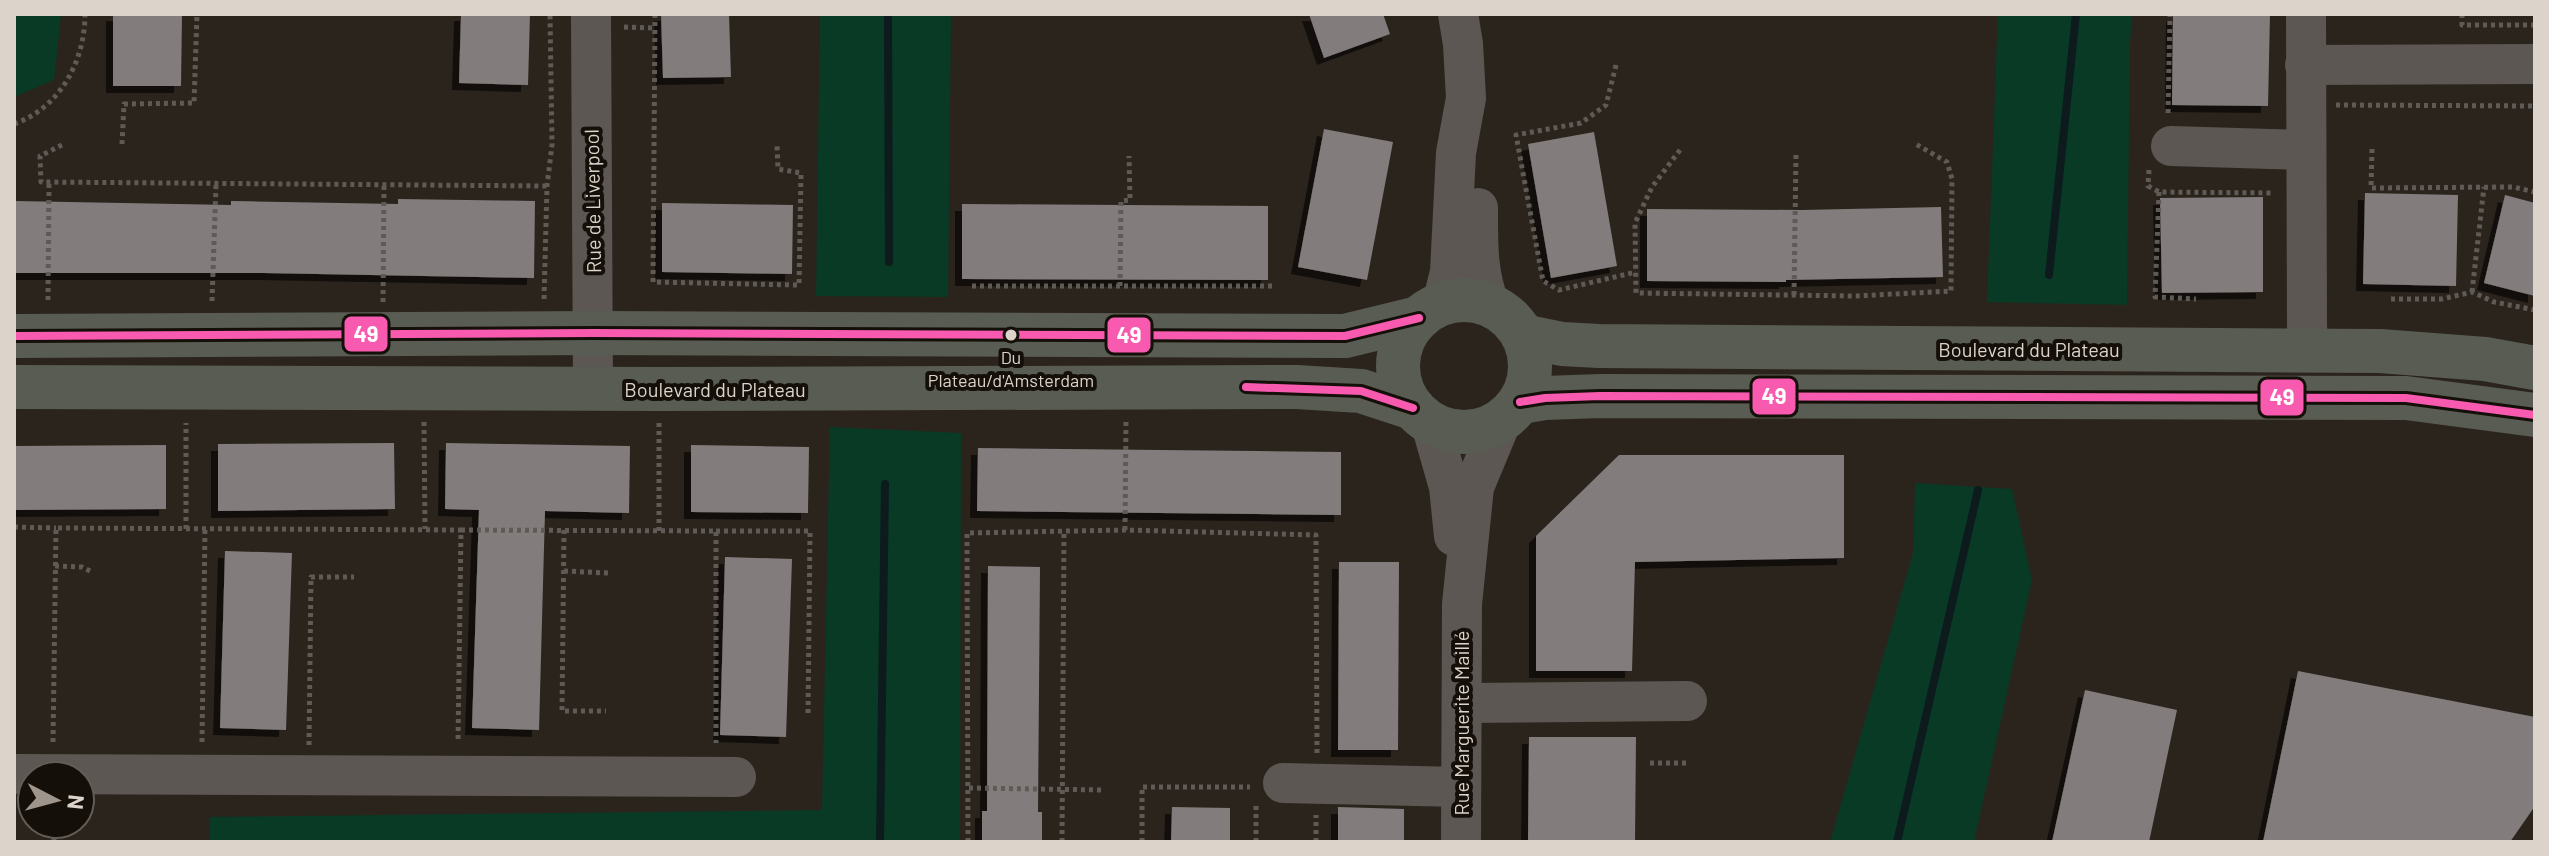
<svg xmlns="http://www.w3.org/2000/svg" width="2549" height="856" font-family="Barlow,sans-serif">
<defs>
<filter id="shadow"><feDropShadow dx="-7" dy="7" stdDeviation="0" flood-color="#0009"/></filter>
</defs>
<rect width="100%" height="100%" fill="#2b241d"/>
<!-- green -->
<g fill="#093a25">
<path d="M 14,14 L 61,14 L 54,80 L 14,97 Z"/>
<path d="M 820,14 L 951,14 L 948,297 L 816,296 Z"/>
<path d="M 1998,14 L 2132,14 L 2130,42 L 2127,305 L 1987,302 Z"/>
<path d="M 830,427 L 961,433 L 960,842 L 210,842 L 210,817 L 822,810 Z"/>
<path d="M 1915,483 L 2012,489 L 2032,580 L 1974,842 L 1830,842 L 1913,553 Z"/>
</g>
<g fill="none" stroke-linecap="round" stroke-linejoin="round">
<!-- stream -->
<g stroke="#0d1b1d" stroke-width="8">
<path d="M 888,14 L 889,262"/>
<path d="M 2049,275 L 2076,14"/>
<path d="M 880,842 L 885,484"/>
<path d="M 1897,842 L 1978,490"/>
</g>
</g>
<!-- building -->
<g fill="#827c7c" filter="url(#shadow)">
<path d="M 113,14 L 182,14 L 181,86 L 113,86 Z"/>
<path d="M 461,14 L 530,14 L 528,85 L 459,83 Z"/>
<path d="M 661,14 L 729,14 L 731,77 L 663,78 Z"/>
<path d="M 1309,14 L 1383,14 L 1390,34 L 1324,58 Z"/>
<path d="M 2173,14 L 2270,14 L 2268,106 L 2172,105 Z"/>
<path d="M 1324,129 L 1393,142 L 1367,280 L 1298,267 Z"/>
<path d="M 1594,132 L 1617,266 L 1551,278 L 1528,144 Z"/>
<path d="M 2365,193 L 2458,195 L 2456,286 L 2363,284 Z"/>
<path d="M 2505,195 L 2535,203 L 2535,296 L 2484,283 Z"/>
<path d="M 2263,197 L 2263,292 L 2162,293 L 2160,198 Z"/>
<path d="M 398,199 L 535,201 L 534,278 L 264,273 L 14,273 L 14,201 L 231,205 L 231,201 L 398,204 Z"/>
<path d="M 662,203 L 793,205 L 792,274 L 662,272 Z"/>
<path d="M 962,204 L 1268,206 L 1268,280 L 962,279 Z"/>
<path d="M 1941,207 L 1943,277 L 1786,280 L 1786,282 L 1647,281 L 1647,209 L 1802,210 Z"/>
<path d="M 394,443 L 395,509 L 218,511 L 218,444 Z"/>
<path d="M 446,443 L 630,446 L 629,513 L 545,511 L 539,730 L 472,728 L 479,510 L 445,509 Z"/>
<path d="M 166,445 L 166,509 L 14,510 L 14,446 Z"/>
<path d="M 691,445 L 809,447 L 808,513 L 691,512 Z"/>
<path d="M 978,448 L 1341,452 L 1341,515 L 977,511 Z"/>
<path d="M 1619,455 L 1844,455 L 1844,558 L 1635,562 L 1632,671 L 1536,671 L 1536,536 Z"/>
<path d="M 225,551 L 292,553 L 286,730 L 220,728 Z"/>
<path d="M 725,557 L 792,559 L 786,737 L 720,735 Z"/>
<path d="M 1339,562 L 1399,562 L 1398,750 L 1338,750 Z"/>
<path d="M 988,566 L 1040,567 L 1038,812 L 1042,812 L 1042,842 L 982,842 L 982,811 L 987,811 Z"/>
<path d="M 2298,671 L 2535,717 L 2535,806 L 2510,842 L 2263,842 Z"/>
<path d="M 2085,690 L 2177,710 L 2149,842 L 2052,842 Z"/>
<path d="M 1529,737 L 1636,737 L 1635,842 L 1528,842 Z"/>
<path d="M 1172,807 L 1230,808 L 1230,842 L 1171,842 Z"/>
<path d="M 1338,807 L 1404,809 L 1404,842 L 1338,842 Z"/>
</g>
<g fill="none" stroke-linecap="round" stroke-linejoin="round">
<!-- path -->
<g stroke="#5f5a55" stroke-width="5" stroke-dasharray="4 4" stroke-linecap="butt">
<path d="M 655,14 L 653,282 L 799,285 L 801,173 L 778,169 L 777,145"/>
<path d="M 2462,14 L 2462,25 L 2535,25"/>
<path d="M 624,27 L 655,28"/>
<path d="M 1616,65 L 1606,105 L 1581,123 L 1516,135 L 1543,281 L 1559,290 L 1636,272"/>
<path d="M 2336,105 L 2535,106"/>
<path d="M 2168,113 L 2170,14"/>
<path d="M 14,124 C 60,108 85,61 85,14"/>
<path d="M 122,144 L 124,104 L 194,103 L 197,14"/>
<path d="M 62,145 L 40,156 L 41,182 L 547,186"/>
<path d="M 2372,149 L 2371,188 L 2513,187 L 2535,192"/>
<path d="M 1680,150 L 1652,187 L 1635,223 L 1636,293 L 1856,296 L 1951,291 L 1952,179 L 1947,162 L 1914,143"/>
<path d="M 2149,170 L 2148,186 L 2159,192 L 2273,193"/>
<path d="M 2159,192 L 2155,297 L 2196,299"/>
<path d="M 972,286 L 1272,286"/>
<path d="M 1120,286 L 1121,201 L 1130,200 L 1129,156"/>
<path d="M 2472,292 L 2484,187"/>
<path d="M 1794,295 L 1796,153"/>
<path d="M 544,299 L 547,186 L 552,145 L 550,14"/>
<path d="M 2391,299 L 2442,299 L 2472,292 L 2494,302 L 2535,310"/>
<path d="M 48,300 L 49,184"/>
<path d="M 212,301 L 216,185"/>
<path d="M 383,302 L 384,186"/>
<path d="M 424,422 L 425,529"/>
<path d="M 14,527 L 56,528"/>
<path d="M 186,529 L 186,423"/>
<path d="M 461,530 L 716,531 L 716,743"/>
<path d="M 564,530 L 562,711 L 606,711"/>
<path d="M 1125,530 L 1126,420"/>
<path d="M 659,531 L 659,421"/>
<path d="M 716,531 L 810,531 L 808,715"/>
<path d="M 55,566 L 82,567 L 92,572"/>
<path d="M 564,571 L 608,573"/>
<path d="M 53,742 L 56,528 L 461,530 L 458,743"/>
<path d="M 202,742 L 205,529"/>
<path d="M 309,745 L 311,577 L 354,577"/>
<path d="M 1650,763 L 1686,763"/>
<path d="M 969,788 L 1104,790"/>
<path d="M 54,842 L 54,824"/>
<path d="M 968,842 L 967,533 L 1125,530 L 1316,535 L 1317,753"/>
<path d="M 1062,842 L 1064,531"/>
<path d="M 1142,842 L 1142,787 L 1250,787"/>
<path d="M 1256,842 L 1256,804"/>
<path d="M 1316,842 L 1316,815"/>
</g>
<!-- minor -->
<g stroke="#5c5752" stroke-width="40">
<path d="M 591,14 L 593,389"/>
<path d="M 2306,14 L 2307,326 L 2309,351"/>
<path d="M 2305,65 L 2535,64"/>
<path d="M 2171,146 L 2306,150"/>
<path d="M 1478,208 C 1478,242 1477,274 1490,305"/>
<path d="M 1442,304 L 1450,272 L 1456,153 L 1466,98 L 1463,44 L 1458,14"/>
<path d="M 1431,424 L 1449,487 L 1454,536"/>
<path d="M 1462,703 L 1687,701"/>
<path d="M 14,774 L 736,777"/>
<path d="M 1283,783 L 1461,787"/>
<path d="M 1461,842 L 1462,604 L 1474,487 L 1501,422"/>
</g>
<!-- major -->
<g stroke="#595c53" stroke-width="44">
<circle cx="1464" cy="366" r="66"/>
<path d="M 14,336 L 593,333 L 1345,336 L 1419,318"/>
<path d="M 1523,336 L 1562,344 L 1599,346 L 2380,351 L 2485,359 L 2535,368"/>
<path d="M 14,387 L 659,389 L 1297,387 L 1361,391 L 1413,408"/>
<path d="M 1520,402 L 1545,398 L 1600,396 L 2406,398 L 2535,415"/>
</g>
<defs>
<g id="bus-1">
<path d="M 14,336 L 593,333 L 1345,336 L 1419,318"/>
<path d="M 1246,387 L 1361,391 L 1413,408"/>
<path d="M 1520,402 L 1545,398 L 1600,396 L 2406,398 L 2535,415"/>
</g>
</defs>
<!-- bus-1 casing -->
<use href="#bus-1" stroke="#140f09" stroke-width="14"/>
<!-- bus-1 -->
<use href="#bus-1" stroke="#f75aaf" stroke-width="8"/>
</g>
<!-- markers -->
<circle fill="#dcd3ca" stroke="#140f09" stroke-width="3" cx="1011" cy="335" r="7"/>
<g text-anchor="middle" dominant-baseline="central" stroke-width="8" stroke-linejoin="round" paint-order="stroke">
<!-- bus labels -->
<g font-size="18" fill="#dcd3ca" stroke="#140f09">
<text x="1011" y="357">Du<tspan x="1011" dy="23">Plateau/d'Amsterdam</tspan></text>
</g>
<!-- street labels -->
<g font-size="20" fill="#dcd3ca" stroke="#140f09">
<text transform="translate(592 201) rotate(-91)">Rue de Liverpool</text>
<text x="2029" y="349">Boulevard du Plateau</text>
<text x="715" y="389">Boulevard du Plateau</text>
<text transform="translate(1461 723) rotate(-90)">Rue Marguerite Maillé</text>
</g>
</g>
<g stroke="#140f09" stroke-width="3">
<rect x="343" y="315" width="46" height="38" rx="8" fill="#f75aaf"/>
<rect x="1106" y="316" width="46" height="38" rx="8" fill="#f75aaf"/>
<rect x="1751" y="377" width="46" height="39" rx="8" fill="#f75aaf"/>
<rect x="2259" y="378" width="46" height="39" rx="8" fill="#f75aaf"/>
</g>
<g font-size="22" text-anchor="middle" font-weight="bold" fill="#fff">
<text x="366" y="342">49</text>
<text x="1129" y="343">49</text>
<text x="1774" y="404">49</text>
<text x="2282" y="405">49</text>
</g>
<!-- border -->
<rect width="2549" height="856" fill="none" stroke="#dcd3ca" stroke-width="32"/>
<!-- north arrow -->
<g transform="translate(56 800) rotate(96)"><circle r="38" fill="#140f09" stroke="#645d56" stroke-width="2"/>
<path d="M0-6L14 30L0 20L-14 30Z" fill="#9e968d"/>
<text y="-12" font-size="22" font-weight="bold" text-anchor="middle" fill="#dcd3ca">N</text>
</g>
</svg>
